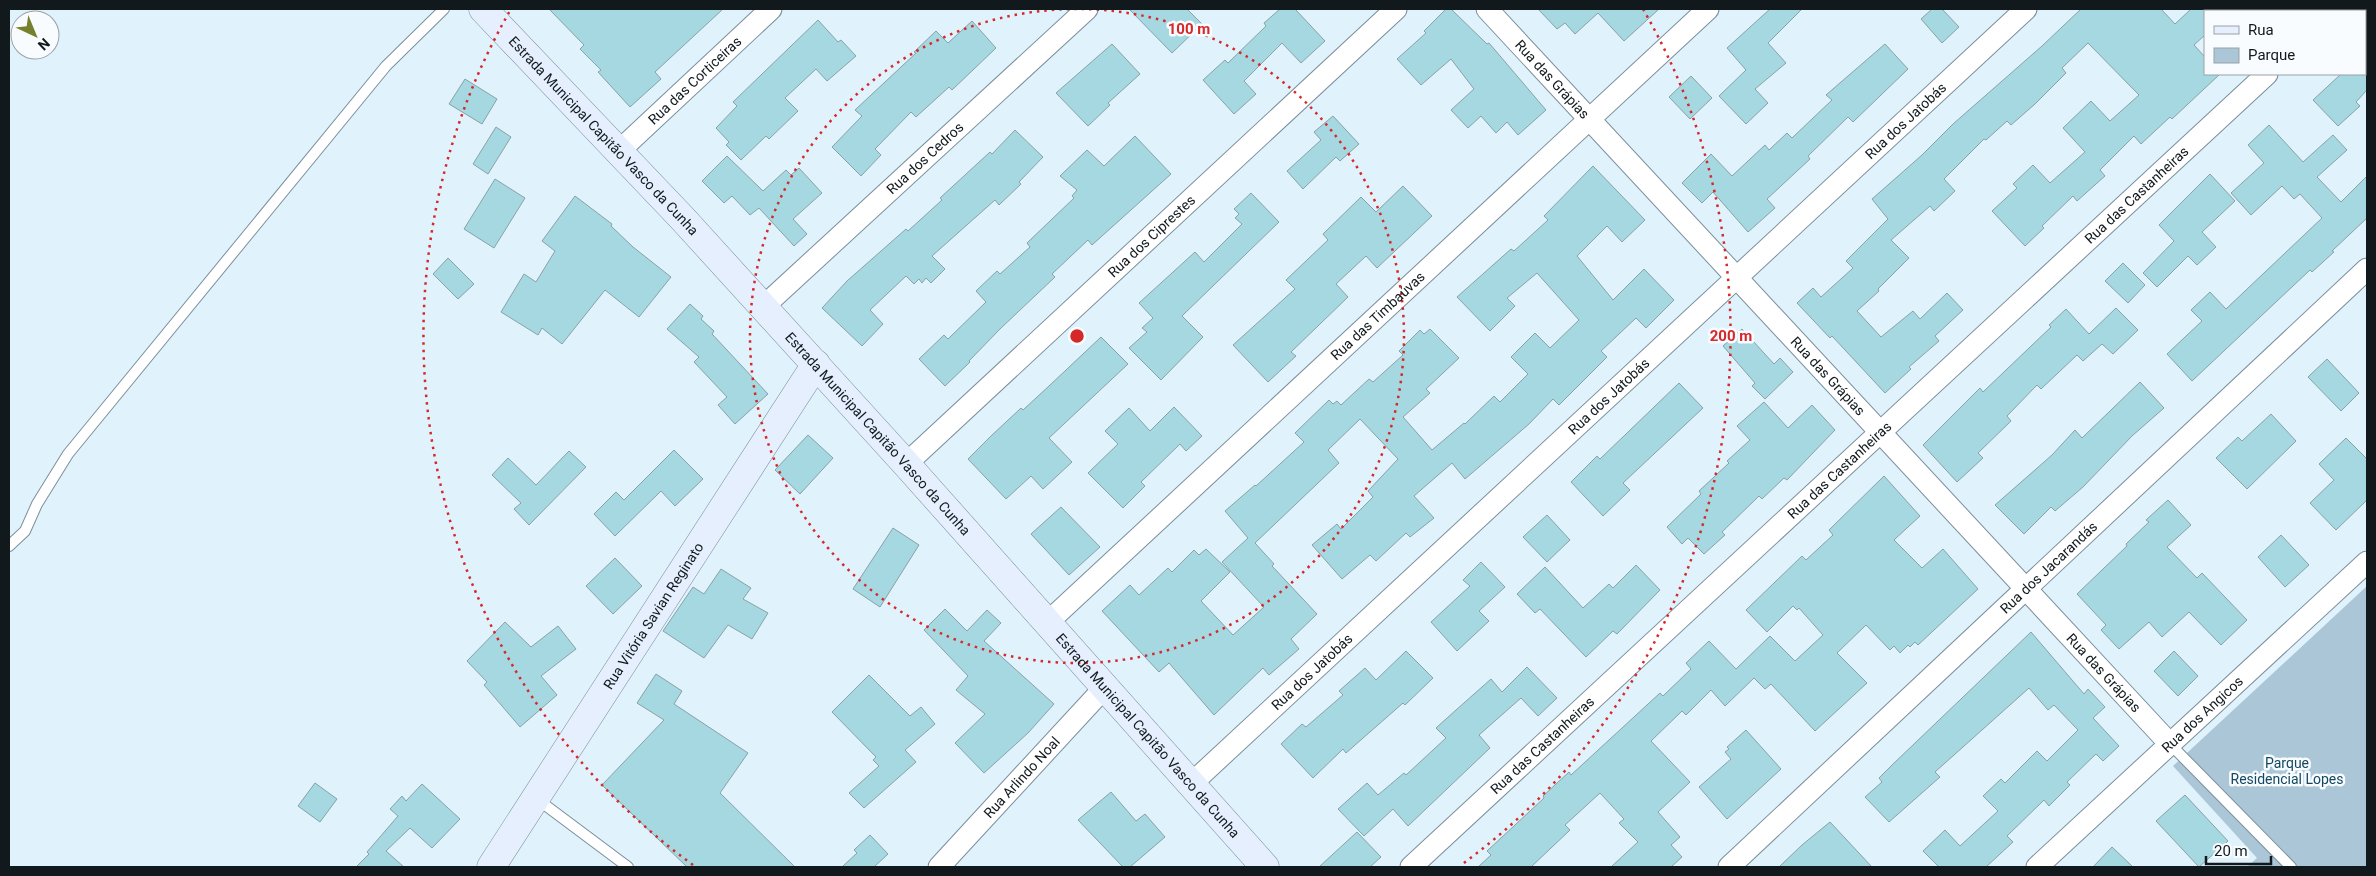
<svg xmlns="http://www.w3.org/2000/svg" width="2376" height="876" font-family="Roboto,sans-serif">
<rect width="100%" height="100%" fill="#e0f2fc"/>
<!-- green -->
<path fill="#aac6d7" d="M 2367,586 L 2367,867 L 2247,867 L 2257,858 L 2173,766 Z"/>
<!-- building -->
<g fill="#a5d8e1" stroke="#88a2a7">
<path d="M 549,9 L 723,9 L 655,72 L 661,79 L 630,107 L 598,72 L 601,70 L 580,49 L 584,45 Z"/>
<path d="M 1129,9 L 1187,9 L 1202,24 L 1172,53 Z"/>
<path d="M 1280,9 L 1295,9 L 1325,41 L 1301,63 L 1282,43 L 1244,81 L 1256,94 L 1234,114 L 1203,80 L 1225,60 L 1228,63 L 1266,26 L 1264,23 Z"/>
<path d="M 1446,9 L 1451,9 L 1487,44 L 1489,43 L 1546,110 L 1518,135 L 1507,122 L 1496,133 L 1481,116 L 1468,128 L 1451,110 L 1474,89 L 1451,59 L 1421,85 L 1397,59 L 1426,33 L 1424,31 Z"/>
<path d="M 1538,9 L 1659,9 L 1624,41 L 1598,13 L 1575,34 L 1565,23 L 1557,29 Z"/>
<path d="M 1770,9 L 1802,9 L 1768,43 L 1786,63 L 1755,89 L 1768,103 L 1746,124 L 1719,96 L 1746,70 L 1727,48 Z"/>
<path d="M 1932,9 L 1942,9 L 1959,27 L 1942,43 L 1921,19 Z"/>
<path d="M 2081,9 L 2161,9 L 2175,24 L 2191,9 L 2205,9 L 2205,35 L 2194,45 L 2205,57 L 2205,74 L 2220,74 L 2172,119 L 2170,117 L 2141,144 L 2134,136 L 2100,170 L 2105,176 L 2077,201 L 2073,196 L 2042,226 L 2044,228 L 2025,246 L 1992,211 L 2017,188 L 2013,184 L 2033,165 L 2050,183 L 2085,152 L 2063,128 L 2091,101 L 2110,121 L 2139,95 L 2088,43 L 2062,68 L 2066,73 L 2035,104 L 2011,125 L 2007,121 L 1986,140 L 1984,139 L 1944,179 L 1955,191 L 1934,211 L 1930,206 L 1891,240 L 1909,258 L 1878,289 L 1879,291 L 1857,311 L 1881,337 L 1913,311 L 1920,319 L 1947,293 L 1963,310 L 1935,336 L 1939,341 L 1909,367 L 1911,369 L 1885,393 L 1832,336 L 1830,338 L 1797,303 L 1813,288 L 1821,297 L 1853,268 L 1846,261 L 1888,219 L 1872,199 L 1922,155 L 1953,124 L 2042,46 Z"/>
<path d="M 818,20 L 838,42 L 841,40 L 856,56 L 827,81 L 816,69 L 785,98 L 798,111 L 769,139 L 766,136 L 741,160 L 726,145 L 729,142 L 716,128 L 737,106 L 733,102 Z"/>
<path d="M 972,21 L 996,48 L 952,90 L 949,87 L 916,117 L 911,112 L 875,149 L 881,155 L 861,176 L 832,147 L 862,116 L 855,110 L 916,53 L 914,52 L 936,31 L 948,43 Z"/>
<path d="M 1112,44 L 1140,74 L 1108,103 L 1110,105 L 1088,126 L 1056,93 Z"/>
<path d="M 1885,44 L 1908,69 L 1853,122 L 1848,117 L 1808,156 L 1810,159 L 1767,199 L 1775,208 L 1748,232 L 1713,192 L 1702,203 L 1682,183 L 1711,154 L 1732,176 L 1765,145 L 1769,150 L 1787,133 L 1792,138 L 1832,100 L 1826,95 Z"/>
<path d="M 2341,74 L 2367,74 L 2367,90 L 2356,102 L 2360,106 L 2338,126 L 2313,100 Z"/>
<path d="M 1691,76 L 1712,98 L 1690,119 L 1669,97 Z"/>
<path d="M 465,79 L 497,99 L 482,124 L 449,104 Z"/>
<path d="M 1333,116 L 1359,144 L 1340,161 L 1336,157 L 1303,189 L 1287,171 L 1321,140 L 1314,132 Z"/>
<path d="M 2269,125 L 2303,162 L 2333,135 L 2347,150 L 2317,177 L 2341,202 L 2367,176 L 2367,218 L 2332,251 L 2334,252 L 2312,272 L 2310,270 L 2192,381 L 2167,354 L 2202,321 L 2191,310 L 2210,292 L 2226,309 L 2322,218 L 2300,194 L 2294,199 L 2282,186 L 2251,215 L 2231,193 L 2264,163 L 2248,145 Z"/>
<path d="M 496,127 L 511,137 L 488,174 L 473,164 Z"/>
<path d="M 1015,130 L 1043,157 L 1019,182 L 1021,184 L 999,205 L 995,200 L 932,256 L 945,269 L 931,283 L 926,278 L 922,283 L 919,279 L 914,284 L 906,276 L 870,310 L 883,324 L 862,346 L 822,308 L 847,281 L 906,229 L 908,231 L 942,200 L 940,198 L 990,152 L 992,154 Z"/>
<path d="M 1135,136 L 1171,174 L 1092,245 L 1088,240 L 1052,274 L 1055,277 L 1000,329 L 969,361 L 970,362 L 945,386 L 919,359 L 944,335 L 948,339 L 986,302 L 976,291 L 997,271 L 1000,274 L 1030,247 L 1027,243 L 1074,198 L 1072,196 L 1077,190 L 1060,176 L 1087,150 L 1104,166 Z"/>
<path d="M 727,156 L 763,191 L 786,170 L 791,175 L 799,168 L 822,193 L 793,219 L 807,234 L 794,246 L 759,208 L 750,215 L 732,196 L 724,203 L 702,181 Z"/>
<path d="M 1593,166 L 1645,220 L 1622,242 L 1607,226 L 1577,256 L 1613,300 L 1644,269 L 1674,300 L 1646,328 L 1636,318 L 1601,351 L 1607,357 L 1559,405 L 1553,399 L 1529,424 L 1465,479 L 1452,463 L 1414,496 L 1434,518 L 1410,537 L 1406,533 L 1376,561 L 1370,555 L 1342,579 L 1312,545 L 1337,524 L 1341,529 L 1373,497 L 1368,491 L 1398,459 L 1360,419 L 1328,450 L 1339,463 L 1255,543 L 1274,564 L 1272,566 L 1317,614 L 1291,639 L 1299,649 L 1269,675 L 1263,668 L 1214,715 L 1169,663 L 1159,672 L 1102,611 L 1130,585 L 1139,595 L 1168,568 L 1172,572 L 1194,550 L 1199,555 L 1206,549 L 1230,572 L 1201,601 L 1233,635 L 1264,607 L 1222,562 L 1248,538 L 1225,511 L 1255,485 L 1256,486 L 1304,442 L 1295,433 L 1329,400 L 1333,404 L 1337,401 L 1341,405 L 1369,379 L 1373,382 L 1403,355 L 1399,351 L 1420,330 L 1424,334 L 1430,329 L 1459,358 L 1426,389 L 1430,393 L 1403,417 L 1432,450 L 1464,423 L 1465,424 L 1494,396 L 1500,402 L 1528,374 L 1511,357 L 1535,333 L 1550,348 L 1579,320 L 1537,273 L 1507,298 L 1515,306 L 1490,331 L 1457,297 L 1511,249 L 1514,251 L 1548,220 L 1544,216 Z"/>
<path d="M 2210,174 L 2235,201 L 2202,232 L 2216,247 L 2197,265 L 2188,256 L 2157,287 L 2143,273 L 2174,241 L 2159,225 Z"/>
<path d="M 495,179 L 525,198 L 494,248 L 464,229 Z"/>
<path d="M 1403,186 L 1432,216 L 1377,268 L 1366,256 L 1336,284 L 1348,297 L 1291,352 L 1296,356 L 1268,382 L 1233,345 L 1295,289 L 1286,280 L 1328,240 L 1323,234 L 1361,197 L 1376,212 Z"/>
<path d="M 1251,193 L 1279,222 L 1182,316 L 1203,337 L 1161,380 L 1129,348 L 1147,332 L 1142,328 L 1153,318 L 1139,303 L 1195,252 L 1204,262 L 1242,224 L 1235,218 L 1239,214 L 1234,209 Z"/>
<path d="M 575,196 L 612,224 L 611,226 L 633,247 L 671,277 L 639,317 L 605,290 L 562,344 L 542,328 L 538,335 L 501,312 L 524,274 L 536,282 L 555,251 L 542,241 Z"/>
<path d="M 448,258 L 474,284 L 458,299 L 433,274 Z"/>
<path d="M 2123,263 L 2145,285 L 2128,303 L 2105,281 Z"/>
<path d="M 690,304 L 703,316 L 701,319 L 714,331 L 712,334 L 768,394 L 735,424 L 718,405 L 727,397 L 694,362 L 699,357 L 667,329 Z"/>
<path d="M 2116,308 L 2138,330 L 2113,354 L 2102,344 L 2083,361 L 2077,355 L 2041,389 L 2037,385 L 2007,416 L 2011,421 L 1978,453 L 1983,458 L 1957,482 L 1923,445 L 1980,388 L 1983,392 L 2051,327 L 2049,325 L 2066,309 L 2089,334 Z"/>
<path d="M 1742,329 L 1774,364 L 1780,358 L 1793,372 L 1765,399 L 1752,386 L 1755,383 L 1723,346 Z"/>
<path d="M 1101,337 L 1128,364 L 1049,438 L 1072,462 L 1043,489 L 1031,476 L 1006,499 L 968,459 L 991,436 L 1021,408 L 1023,410 L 1049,386 Z"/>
<path d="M 2327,359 L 2359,393 L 2341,411 L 2308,377 Z"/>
<path d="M 2140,382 L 2164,408 L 2132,436 L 2083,487 L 2055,511 L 2051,507 L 2024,534 L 1995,505 L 2052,455 L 2075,430 L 2082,438 Z"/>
<path d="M 1679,383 L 1703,408 L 1623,483 L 1630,490 L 1603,516 L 1571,482 L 1597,456 L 1600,459 Z"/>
<path d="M 1764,402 L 1788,428 L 1812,405 L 1835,430 L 1787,480 L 1784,478 L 1762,499 L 1759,496 L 1722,532 L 1725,535 L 1704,554 L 1688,538 L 1682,544 L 1667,527 L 1701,494 L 1699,491 L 1729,463 L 1727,461 L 1750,440 L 1737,426 Z"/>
<path d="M 1174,407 L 1202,436 L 1186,451 L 1180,444 L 1141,482 L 1145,486 L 1123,508 L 1088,473 L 1118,444 L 1105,431 L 1129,408 L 1150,431 Z"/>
<path d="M 2271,414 L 2296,441 L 2247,489 L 2216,458 L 2238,437 L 2242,441 Z"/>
<path d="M 808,435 L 833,458 L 800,494 L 775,470 Z"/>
<path d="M 2346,438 L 2367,459 L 2367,500 L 2336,530 L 2310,503 L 2334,480 L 2319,464 Z"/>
<path d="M 674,450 L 703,479 L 675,506 L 661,491 L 615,536 L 594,514 L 616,492 L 624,500 Z"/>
<path d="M 569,451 L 586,467 L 529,525 L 514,509 L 521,503 L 492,475 L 508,458 L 536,485 Z"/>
<path d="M 1884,476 L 1920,516 L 1894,540 L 1922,568 L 1943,549 L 1978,589 L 1918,645 L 1915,642 L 1910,647 L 1908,645 L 1900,653 L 1894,646 L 1890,650 L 1866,625 L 1837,653 L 1867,683 L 1815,731 L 1771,684 L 1765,689 L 1754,678 L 1725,706 L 1711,690 L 1686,715 L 1682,711 L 1651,741 L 1690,782 L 1658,812 L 1680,837 L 1671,845 L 1682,857 L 1671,867 L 1611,867 L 1638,842 L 1619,823 L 1624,819 L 1600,793 L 1565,825 L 1570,830 L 1531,867 L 1478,867 L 1491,855 L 1487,851 L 1544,798 L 1543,796 L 1569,772 L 1571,775 L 1660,693 L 1663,696 L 1691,669 L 1686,663 L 1709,641 L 1736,669 L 1770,636 L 1795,661 L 1823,635 L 1799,608 L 1797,610 L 1793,606 L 1767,632 L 1746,610 L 1802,556 L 1806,560 L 1833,535 L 1829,530 Z"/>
<path d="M 2168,500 L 2191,525 L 2167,547 L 2197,578 L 2202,573 L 2247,620 L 2221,645 L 2189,612 L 2162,637 L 2149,622 L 2119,649 L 2101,630 L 2106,625 L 2077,594 L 2127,546 L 2126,544 L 2149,522 L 2146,520 Z"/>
<path d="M 1061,507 L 1100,547 L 1069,575 L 1031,534 Z"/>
<path d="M 1547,515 L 1570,540 L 1547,562 L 1523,537 Z"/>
<path d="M 893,528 L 919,545 L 880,607 L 853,589 Z"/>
<path d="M 2281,535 L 2309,565 L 2285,587 L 2258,557 Z"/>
<path d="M 615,558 L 642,586 L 613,614 L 586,586 Z"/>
<path d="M 1481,562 L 1505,587 L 1479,611 L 1489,621 L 1457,651 L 1431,622 L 1470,586 L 1463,580 Z"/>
<path d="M 1636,565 L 1660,590 L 1617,634 L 1613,631 L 1586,657 L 1540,609 L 1535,613 L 1517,594 L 1545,567 L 1583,608 L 1609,584 L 1613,588 Z"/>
<path d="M 721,569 L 751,588 L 743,599 L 768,613 L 752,639 L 728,625 L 704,658 L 663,631 L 693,587 L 704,594 Z"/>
<path d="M 945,609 L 967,631 L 987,610 L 1001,623 L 984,641 L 1054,704 L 1028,733 L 984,773 L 955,743 L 985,714 L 956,690 L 968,676 L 924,630 Z"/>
<path d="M 505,622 L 531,647 L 558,626 L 576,649 L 541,676 L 557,695 L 520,727 L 484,685 L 487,682 L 467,661 Z"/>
<path d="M 2031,632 L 2084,694 L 2088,689 L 2105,707 L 2093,718 L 2119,746 L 2103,761 L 2096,754 L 2067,782 L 2070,785 L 2049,806 L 2044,800 L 2007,836 L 2013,842 L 1986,867 L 1939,867 L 1923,851 L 1945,830 L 1960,846 L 1998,811 L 1983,796 L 2001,779 L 2005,783 L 2037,751 L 2047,761 L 2078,730 L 2054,705 L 2048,710 L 2029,688 L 1935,772 L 1940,777 L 1889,822 L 1865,797 L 1882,782 L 1879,778 L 1891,766 Z"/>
<path d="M 1406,651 L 1433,678 L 1405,705 L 1403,703 L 1346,753 L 1343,749 L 1313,778 L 1281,744 L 1302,724 L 1306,727 L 1343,695 L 1339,691 L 1365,668 L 1376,680 Z"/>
<path d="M 2174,651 L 2198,676 L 2178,696 L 2154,671 Z"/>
<path d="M 1527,667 L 1557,698 L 1538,716 L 1521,698 L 1479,735 L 1490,748 L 1408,826 L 1393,809 L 1364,836 L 1338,809 L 1367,783 L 1378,795 L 1404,773 L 1406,775 L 1446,738 L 1436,728 L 1456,710 L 1491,679 L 1502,692 Z"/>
<path d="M 656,674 L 682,691 L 674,704 L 748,753 L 720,793 L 795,867 L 687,867 L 602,785 L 664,720 L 637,703 Z"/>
<path d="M 869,675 L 910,716 L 921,707 L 935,724 L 905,750 L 916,762 L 864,808 L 849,793 L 879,766 L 873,760 L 876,757 L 832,712 Z"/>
<path d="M 1746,730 L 1781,769 L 1727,819 L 1699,787 L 1731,759 L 1725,752 L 1729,749 L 1727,747 Z"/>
<path d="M 315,783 L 337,799 L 320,822 L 298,806 Z"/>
<path d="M 422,784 L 460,819 L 432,848 L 410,828 L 386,851 L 404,867 L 356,867 L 369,854 L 367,852 L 398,816 L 390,809 L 402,796 L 406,801 Z"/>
<path d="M 1111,792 L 1136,821 L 1145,814 L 1165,837 L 1130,867 L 1123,867 L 1078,820 Z"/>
<path d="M 2185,795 L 2228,841 L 2199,867 L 2156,821 Z"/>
<path d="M 1830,822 L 1872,867 L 1779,867 L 1802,845 Z"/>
<path d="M 1357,832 L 1381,857 L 1370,867 L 1319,867 Z"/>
<path d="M 870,835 L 888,854 L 874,867 L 842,867 L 857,853 L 854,850 Z"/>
<path d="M 2112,847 L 2133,867 L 2093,867 Z"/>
</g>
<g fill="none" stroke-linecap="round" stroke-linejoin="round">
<defs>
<g id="lane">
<path d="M 9,546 L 25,531 L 37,504 L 68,454 L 386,66 L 444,9"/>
<path d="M 2170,744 L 2291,867"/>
<path d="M 537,799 L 628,867"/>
</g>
<g id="street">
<path id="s1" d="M 1487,9 L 2170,744"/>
<path d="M 2335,11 L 2338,9"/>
<path id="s2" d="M 618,152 L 771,9"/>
<path id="s3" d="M 763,307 L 1087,9"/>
<path id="s4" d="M 906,464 L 1396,9"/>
<path id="s5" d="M 1048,622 L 1708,9"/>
<path id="s6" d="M 1191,784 L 2026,9"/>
<path id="s7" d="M 939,867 L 1105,687"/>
<path id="s8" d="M 1411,867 L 2267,74"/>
<path id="s9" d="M 1729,867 L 2367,269"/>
<path id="s10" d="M 2037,867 L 2367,562"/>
</g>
<g id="secondary">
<path id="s11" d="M 483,9 L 683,219 L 906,464 L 1265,867"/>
<path id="s12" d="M 491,867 L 816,364"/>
</g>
</defs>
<!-- lane casing -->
<use href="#lane" stroke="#7b8f9b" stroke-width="12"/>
<!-- street casing -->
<use href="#street" stroke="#7b8f9b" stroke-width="23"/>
<!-- secondary casing -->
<use href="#secondary" stroke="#7b8f9b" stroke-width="29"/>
<!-- lane -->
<use href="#lane" stroke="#fff" stroke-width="10"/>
<!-- street -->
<use href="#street" stroke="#fff" stroke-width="21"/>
<!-- secondary -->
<use href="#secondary" stroke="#e5effe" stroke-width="28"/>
</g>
<!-- distance rings -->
<g fill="none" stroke="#d62828" stroke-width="2.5" stroke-dasharray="2.5 5">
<circle cx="1077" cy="336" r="327"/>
<path d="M693 865A654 654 0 0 1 511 9M1643 9A654 654 0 0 1 1461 865"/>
</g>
<g text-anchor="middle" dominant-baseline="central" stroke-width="5" stroke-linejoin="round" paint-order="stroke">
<!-- street labels -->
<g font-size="14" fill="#11191d" stroke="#f8fcff">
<text stroke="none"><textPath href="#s2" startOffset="105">Rua das Corticeiras</textPath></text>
<text stroke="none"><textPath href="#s1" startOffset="96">Rua das Grápias</textPath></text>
<text stroke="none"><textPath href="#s6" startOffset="975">Rua dos Jatobás</textPath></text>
<text stroke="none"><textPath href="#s11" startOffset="175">Estrada Municipal Capitão Vasco da Cunha</textPath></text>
<text stroke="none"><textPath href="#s3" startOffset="220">Rua dos Cedros</textPath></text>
<text stroke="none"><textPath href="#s8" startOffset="989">Rua das Castanheiras</textPath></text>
<text stroke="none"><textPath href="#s4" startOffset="335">Rua dos Ciprestes</textPath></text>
<text stroke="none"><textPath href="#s5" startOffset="450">Rua das Timbaúvas</textPath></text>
<text stroke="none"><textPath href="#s1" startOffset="501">Rua das Grápias</textPath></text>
<text stroke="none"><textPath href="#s6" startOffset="570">Rua dos Jatobás</textPath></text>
<text stroke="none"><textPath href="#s11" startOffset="580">Estrada Municipal Capitão Vasco da Cunha</textPath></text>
<text stroke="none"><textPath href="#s8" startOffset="584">Rua das Castanheiras</textPath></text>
<text stroke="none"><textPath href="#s9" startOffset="438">Rua dos Jacarandás</textPath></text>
<text stroke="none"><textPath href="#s12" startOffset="299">Rua Vitória Savian Reginato</textPath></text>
<text stroke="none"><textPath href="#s6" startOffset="165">Rua dos Jatobás</textPath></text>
<text stroke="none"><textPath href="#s1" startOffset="906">Rua das Grápias</textPath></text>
<text stroke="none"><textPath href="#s10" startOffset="225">Rua dos Angicos</textPath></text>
<text stroke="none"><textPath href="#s11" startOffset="985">Estrada Municipal Capitão Vasco da Cunha</textPath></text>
<text stroke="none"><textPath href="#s8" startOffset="179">Rua das Castanheiras</textPath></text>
<text stroke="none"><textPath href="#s7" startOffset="122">Rua Arlindo Noal</textPath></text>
</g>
<!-- park labels -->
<g font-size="14" fill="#144860" stroke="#f8fcff">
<text x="2287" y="763">Parque<tspan x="2287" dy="16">Residencial Lopes</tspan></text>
</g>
</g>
<circle cx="1077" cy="336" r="8" fill="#d62828" stroke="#f8fcff" stroke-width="2.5"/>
<g font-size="15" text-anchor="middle" font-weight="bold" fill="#d62828" stroke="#f8fcff" stroke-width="5" stroke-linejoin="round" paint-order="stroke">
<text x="1189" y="34">100 m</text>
<text x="1731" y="341">200 m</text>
</g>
<!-- border -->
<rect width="2376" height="876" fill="none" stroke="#11191d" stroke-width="20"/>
<!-- legend -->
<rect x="2204" y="10" width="162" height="65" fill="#f8fcff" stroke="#9ca1a5"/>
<rect x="2214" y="26" width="25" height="8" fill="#e5effe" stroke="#9ca1a5"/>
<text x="2248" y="35" font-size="15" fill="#11191d">Rua</text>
<rect x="2214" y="48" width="25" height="15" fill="#aac6d7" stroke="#9ca1a5"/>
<text x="2248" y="60" font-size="15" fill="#11191d">Parque</text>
<!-- north arrow -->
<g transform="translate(35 35) rotate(136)"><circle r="24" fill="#f8fcff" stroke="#9ca1a5"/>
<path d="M0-4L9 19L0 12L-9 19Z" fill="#77812d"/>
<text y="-8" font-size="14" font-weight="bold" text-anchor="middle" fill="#11191d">N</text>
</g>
<!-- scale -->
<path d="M2206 856v8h65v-8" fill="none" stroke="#11191d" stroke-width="2.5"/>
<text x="2214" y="856" font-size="15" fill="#11191d" stroke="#f8fcff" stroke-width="4" paint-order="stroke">20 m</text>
</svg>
